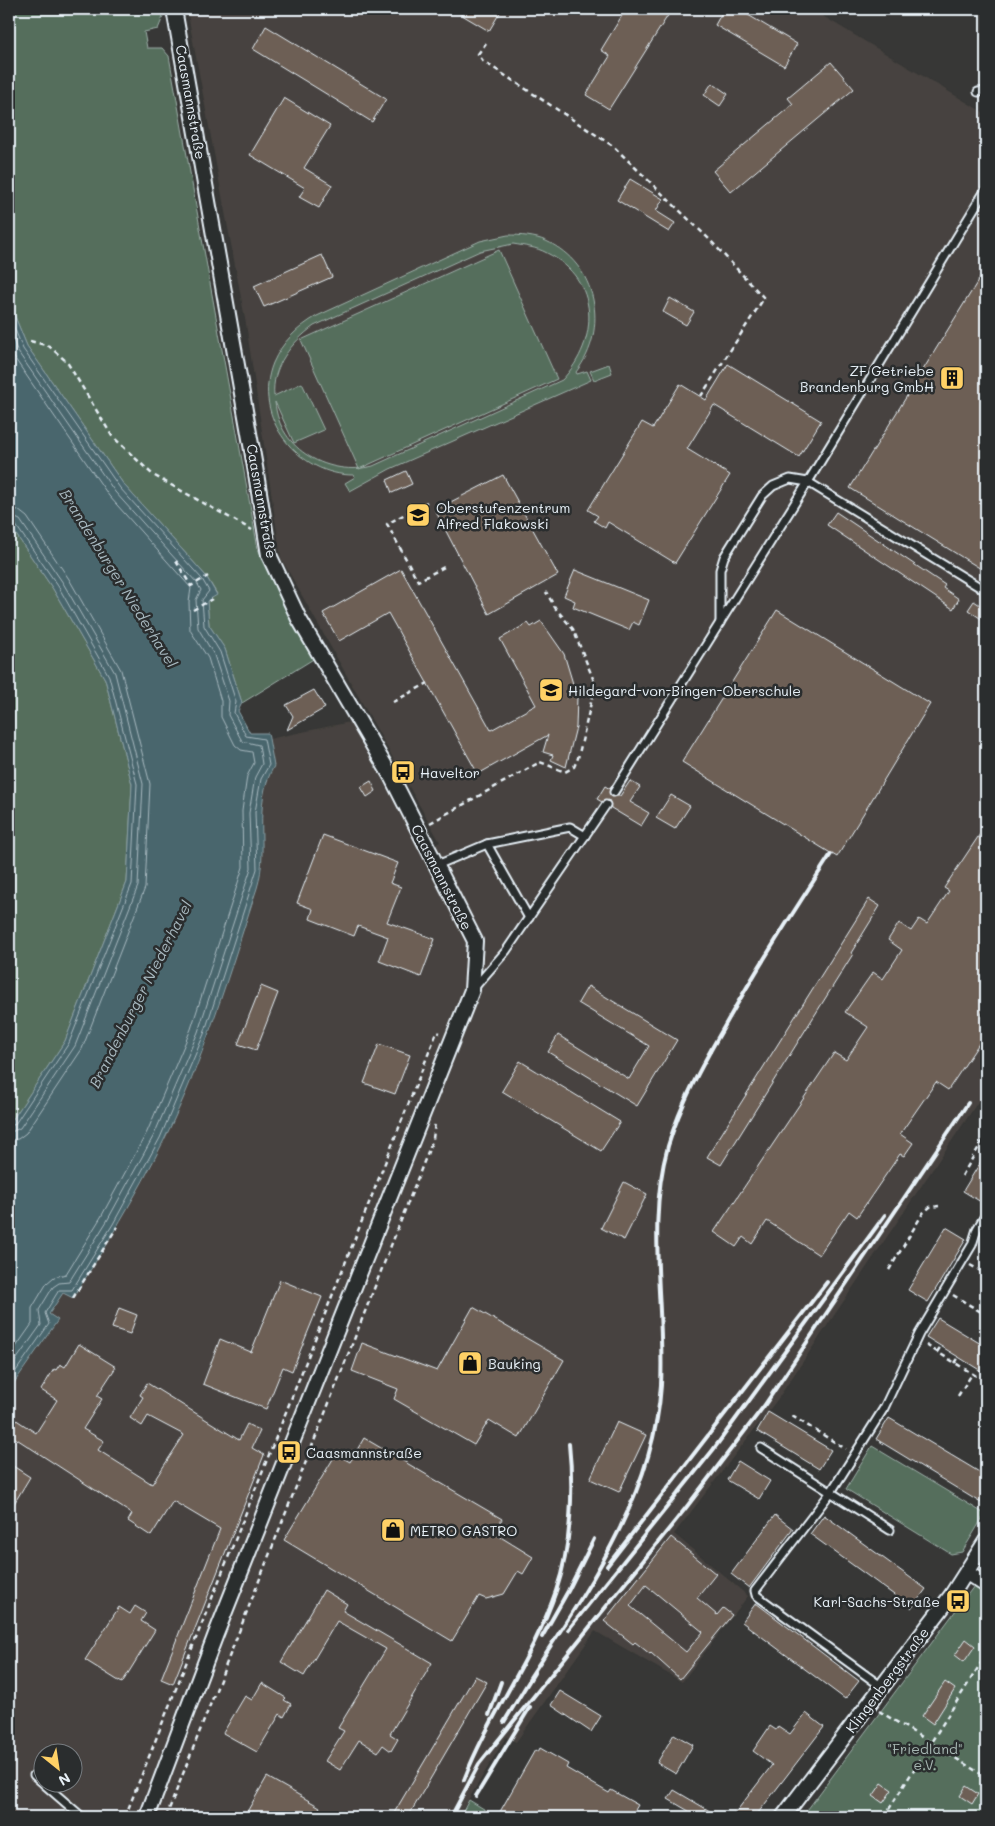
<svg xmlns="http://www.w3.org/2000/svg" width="995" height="1826" font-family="Mali,sans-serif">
<rect width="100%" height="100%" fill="#373736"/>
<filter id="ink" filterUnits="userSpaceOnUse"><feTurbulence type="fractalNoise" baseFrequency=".02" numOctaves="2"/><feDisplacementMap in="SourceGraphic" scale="10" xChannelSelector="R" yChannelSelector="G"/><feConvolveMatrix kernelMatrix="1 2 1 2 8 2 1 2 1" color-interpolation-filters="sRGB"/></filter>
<g filter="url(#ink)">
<!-- built -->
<path fill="#47433f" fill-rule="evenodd" d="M 187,9 L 811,9 L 986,114 L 986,1090 L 777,1400 L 674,1534 L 748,1596 L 682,1682 L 595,1631 L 516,1742 L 506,1737 L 458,1817 L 9,1817 L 9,1390 L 58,1320 L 49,1315 L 63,1293 L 73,1298 L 117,1227 L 164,1140 L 209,1036 L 262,870 L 260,813 L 266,780 L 274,766 L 269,739 L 350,722 L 422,851 L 440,842 L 281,558 L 246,324 ZM 42,1754 L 72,1754 L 72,1784 L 42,1784 Z"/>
<!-- green -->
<g fill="#556e5c" stroke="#9eb0aa" fill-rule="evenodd">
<path d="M 9,9 L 161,9 L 163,17 L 158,29 L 144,32 L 147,48 L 162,48 L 169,56 L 258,549 L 315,658 L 242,703 L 225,649 L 209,625 L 207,601 L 217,594 L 206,576 L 124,485 L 27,346 L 9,302 Z"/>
<path d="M 508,235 C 520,235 535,236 546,241 C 597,264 610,329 576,372 L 577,374 L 587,371 L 591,380 L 390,469 L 350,491 L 345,483 L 355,477 L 354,475 C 299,476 251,417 273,363 C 282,342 298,327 317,316 L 480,241 ZM 513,244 C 524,246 536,247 547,253 C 600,280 600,340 562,380 L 373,466 C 330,477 279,451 275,402 L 294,443 L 324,430 L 302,383 L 274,396 C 271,367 292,342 314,326 L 480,251 Z"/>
<path d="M 499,250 L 557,379 L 359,469 L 301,340 Z"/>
<path d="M 609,364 L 612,373 L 594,380 L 590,371 Z"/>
<path d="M 9,524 L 53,589 L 105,679 L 132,784 L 127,882 L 65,1041 L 9,1125 Z"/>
<path d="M 872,1446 L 985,1514 L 962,1552 L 951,1554 L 846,1489 Z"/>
<path d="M 974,1586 L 986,1594 L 986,1817 L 802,1817 Z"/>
<path d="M 469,1800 L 497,1817 L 460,1817 Z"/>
</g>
<!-- water -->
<path fill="#49666d" stroke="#899ea5" d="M 9,302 L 27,346 L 124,485 L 206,576 L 217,595 L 207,601 L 209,625 L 225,649 L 242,703 L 238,711 L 250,733 L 268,733 L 274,766 C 251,806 270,846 257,888 C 229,973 204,1060 164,1140 C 137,1195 105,1247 73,1298 L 63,1293 L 49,1314 L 58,1320 L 9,1390 L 9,1125 L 65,1041 L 127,882 L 132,784 L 105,679 L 53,589 L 9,524 Z"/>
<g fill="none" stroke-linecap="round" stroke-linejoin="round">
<!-- shore -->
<g stroke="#a8b9c0" stroke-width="1">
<path d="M 9,315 L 23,349 L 120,488 L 202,579 L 209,591 L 202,600 L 204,626 L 220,652 L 236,702 L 234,713 L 246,736 L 264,739 L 269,765 L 261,779 L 255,812 L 257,869 L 204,1034 L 160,1138 L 113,1224 L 72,1290 L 59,1290 L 45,1313 L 49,1324 L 9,1381"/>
<path d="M 9,331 L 18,352 L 115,492 L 197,583 L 201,590 L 196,600 L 198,628 L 214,655 L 229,701 L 228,715 L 242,741 L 259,745 L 262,764 L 255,777 L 249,813 L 251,868 L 198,1032 L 154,1135 L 107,1221 L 69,1282 L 59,1283 L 53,1287 L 39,1310 L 41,1325 L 9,1370"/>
<path d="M 9,350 L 109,496 L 191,588 L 189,602 L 190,630 L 208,658 L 221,701 L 221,717 L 235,745 L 241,750 L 252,752 L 254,763 L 247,776 L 242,811 L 243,867 L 191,1029 L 147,1132 L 101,1217 L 66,1274 L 54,1277 L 47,1283 L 32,1308 L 32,1324 L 9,1357"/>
<path d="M 9,508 L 18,510 L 27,517 L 69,579 L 121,670 L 150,784 L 145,888 L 82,1049 L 26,1133 L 18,1139 L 9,1140"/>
<path d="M 9,515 L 20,520 L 63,583 L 115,673 L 143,784 L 138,886 L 75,1046 L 20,1128 L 9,1133"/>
<path d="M 9,522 L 15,524 L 58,586 L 109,676 L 137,784 L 132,884 L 69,1043 L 15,1124 L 9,1127"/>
</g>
</g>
<!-- building -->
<g fill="#6d5f54" stroke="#e8f1f8" fill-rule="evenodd">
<path d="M 452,9 L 502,9 L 489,31 Z"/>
<path d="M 626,9 L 672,9 L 609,109 L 586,95 L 610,56 L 601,50 Z"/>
<path d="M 724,9 L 738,9 L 797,44 L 784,66 L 715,25 Z"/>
<path d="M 266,26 L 386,99 L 372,122 L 253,49 Z"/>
<path d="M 831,62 L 854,89 L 731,192 L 713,171 L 793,104 L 788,98 Z"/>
<path d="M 712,83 L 728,94 L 720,106 L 704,95 Z"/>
<path d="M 284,98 L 330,126 L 304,168 L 332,185 L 319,208 L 299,197 L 305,188 L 250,155 Z"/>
<path d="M 630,179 L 663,199 L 656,211 L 675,223 L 669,232 L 617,200 Z"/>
<path d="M 322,255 L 332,277 L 264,307 L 254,286 Z"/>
<path d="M 986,268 L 986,572 L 850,488 Z"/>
<path d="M 670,298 L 694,312 L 686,325 L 663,312 Z"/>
<path d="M 728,364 L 821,421 L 799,457 L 714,405 L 687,449 L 730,475 L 675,563 L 608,522 L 605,528 L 594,521 L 598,516 L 588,510 L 642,422 L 653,428 L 680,384 L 706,400 Z"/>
<path d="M 406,471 L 412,484 L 392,493 L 387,480 Z"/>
<path d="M 503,475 L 558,575 L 489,614 L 435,510 Z"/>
<path d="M 836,512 L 945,585 L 943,588 L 959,599 L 953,609 L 827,525 Z"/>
<path d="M 401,569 L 491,730 L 536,705 L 500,639 L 528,623 L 531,627 L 541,621 L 564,654 L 577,697 L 576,727 L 566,767 L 551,760 L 553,755 L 543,752 L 548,735 L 478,774 L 388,613 L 339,641 L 323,613 Z"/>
<path d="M 575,570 L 649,600 L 639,625 L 633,622 L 629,630 L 573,607 L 575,601 L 564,596 Z"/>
<path d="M 974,601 L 986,609 L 986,622 L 968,610 Z"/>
<path d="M 777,610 L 930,704 L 837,857 L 682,762 Z"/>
<path d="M 314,690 L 325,708 L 287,730 L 293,716 L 286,705 Z"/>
<path d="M 371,781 L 376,791 L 367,797 L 361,787 Z"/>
<path d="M 630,781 L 640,787 L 630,802 L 649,813 L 641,826 L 611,808 L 609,800 L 602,802 L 597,799 L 605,786 L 610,789 L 611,796 L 620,796 Z"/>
<path d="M 671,795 L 690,806 L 675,829 L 656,818 Z"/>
<path d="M 986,825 L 986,1006 L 981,1015 L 986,1019 L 986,1033 L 948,1090 L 936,1082 L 900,1134 L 913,1143 L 904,1156 L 900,1154 L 857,1217 L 849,1211 L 819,1255 L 767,1221 L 752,1244 L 743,1237 L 736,1247 L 714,1232 L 834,1053 L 846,1060 L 868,1027 L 845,1012 L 873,972 L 883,979 L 902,950 L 888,940 L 899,923 L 911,931 L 919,919 L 927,924 L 949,891 L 944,888 Z"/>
<path d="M 323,835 L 398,863 L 390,883 L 401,887 L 387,922 L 435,939 L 421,977 L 379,961 L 388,937 L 358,926 L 354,936 L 310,919 L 313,909 L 297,903 Z"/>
<path d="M 869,899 L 880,906 L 851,953 L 853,954 L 721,1165 L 707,1157 Z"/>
<path d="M 261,986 L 278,993 L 256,1050 L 238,1044 Z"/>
<path d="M 588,986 L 677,1040 L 637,1106 L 548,1052 L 558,1035 L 629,1079 L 649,1046 L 578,1003 Z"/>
<path d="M 379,1044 L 410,1055 L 395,1094 L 364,1083 Z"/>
<path d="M 520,1061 L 620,1122 L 601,1151 L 502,1091 Z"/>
<path d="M 986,1153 L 986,1205 L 963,1191 Z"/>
<path d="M 624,1182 L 647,1194 L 624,1240 L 601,1228 Z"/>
<path d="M 946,1227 L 966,1239 L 928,1302 L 908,1290 Z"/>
<path d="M 280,1280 L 322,1297 L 292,1371 L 283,1367 L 266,1409 L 203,1384 L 220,1339 L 251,1352 Z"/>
<path d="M 473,1307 L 564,1360 L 519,1438 L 489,1420 L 474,1445 L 394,1399 L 398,1389 L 352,1371 L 362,1343 L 437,1371 Z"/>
<path d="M 119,1308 L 137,1315 L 130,1334 L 112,1328 Z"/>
<path d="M 938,1318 L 986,1347 L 986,1374 L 926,1337 Z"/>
<path d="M 79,1344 L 116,1367 L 97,1396 L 102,1399 L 83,1429 L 104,1441 L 98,1450 L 152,1484 L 184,1435 L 148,1416 L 142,1426 L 130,1418 L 143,1397 L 140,1395 L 147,1383 L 239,1440 L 247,1424 L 260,1431 L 252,1448 L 264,1455 L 173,1684 L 161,1679 L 220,1529 L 173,1501 L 151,1536 L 128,1521 L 132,1514 L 9,1434 L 9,1415 L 36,1433 L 57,1400 L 41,1390 L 54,1369 L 56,1370 L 60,1364 L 65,1367 Z"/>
<path d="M 768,1412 L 831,1450 L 819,1469 L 757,1431 Z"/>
<path d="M 889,1418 L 986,1476 L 986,1494 L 981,1503 L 876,1439 Z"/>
<path d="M 617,1422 L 646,1435 L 619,1492 L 590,1479 Z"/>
<path d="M 364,1438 L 502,1519 L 494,1533 L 533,1557 L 523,1574 L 518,1571 L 504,1594 L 486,1599 L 479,1596 L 452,1641 L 284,1540 L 336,1454 L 350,1462 Z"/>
<path d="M 738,1461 L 770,1481 L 759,1499 L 727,1480 Z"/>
<path d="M 13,1466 L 30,1477 L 9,1512 L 9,1473 Z"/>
<path d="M 775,1515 L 793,1529 L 749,1588 L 731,1574 Z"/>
<path d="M 824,1515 L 926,1589 L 912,1608 L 810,1534 Z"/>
<path d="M 671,1537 L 716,1574 L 697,1598 L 717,1615 L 723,1608 L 732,1615 L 680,1679 L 651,1653 L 650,1654 L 635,1642 L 633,1644 L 604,1621 ZM 646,1585 L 703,1632 L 686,1652 L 630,1606 Z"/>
<path d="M 324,1590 L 347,1604 L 343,1611 L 432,1663 L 390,1734 L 398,1739 L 391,1751 L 383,1745 L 378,1752 L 359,1740 L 340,1770 L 325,1761 L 344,1731 L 338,1728 L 386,1649 L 337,1621 L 304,1676 L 281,1662 Z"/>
<path d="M 756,1603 L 859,1681 L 845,1699 L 742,1622 Z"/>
<path d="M 135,1606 L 146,1613 L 141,1621 L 155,1630 L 122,1683 L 85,1660 L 119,1607 L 130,1614 Z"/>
<path d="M 966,1639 L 975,1646 L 964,1662 L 955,1655 Z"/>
<path d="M 475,1676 L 487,1682 L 408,1817 L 402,1817 L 394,1813 Z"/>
<path d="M 945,1682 L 955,1689 L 933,1724 L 922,1716 Z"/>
<path d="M 262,1683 L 286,1698 L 284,1700 L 291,1704 L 284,1717 L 280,1714 L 257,1752 L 223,1733 L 245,1696 L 252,1700 Z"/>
<path d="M 560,1691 L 601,1716 L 591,1732 L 551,1705 Z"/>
<path d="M 806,1713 L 824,1727 L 755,1817 L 732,1817 L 772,1765 L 753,1751 L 770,1726 L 776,1730 L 778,1726 L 790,1734 Z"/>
<path d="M 674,1734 L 693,1745 L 676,1774 L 657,1763 Z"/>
<path d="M 540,1748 L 568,1764 L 566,1768 L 609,1793 L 611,1790 L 638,1805 L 631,1817 L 497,1817 L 535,1750 L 538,1752 Z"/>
<path d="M 267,1777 L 320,1807 L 314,1817 L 244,1817 Z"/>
<path d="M 882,1783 L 892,1790 L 883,1803 L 873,1796 Z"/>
<path d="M 966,1786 L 978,1794 L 972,1804 L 960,1796 Z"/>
<path d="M 674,1790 L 720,1817 L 699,1817 L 668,1799 Z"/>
</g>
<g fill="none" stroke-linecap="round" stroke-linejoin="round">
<defs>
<g id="lane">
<path d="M 978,92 L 986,91"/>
<path d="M 720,623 L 720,570 L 724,557 L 762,496 L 773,486 L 790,479 L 808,482 L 986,591"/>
<path d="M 614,792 L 808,482 L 986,189"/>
<path d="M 487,844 L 570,827 L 585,836"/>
<path d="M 437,865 L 487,844 L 529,918"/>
<path d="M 474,988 L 506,951 L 606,805"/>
<path d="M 761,1448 L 890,1530"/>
<path d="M 882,1687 L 756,1595 L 755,1591 L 831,1492 L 855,1454 L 884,1408 L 919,1334 L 972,1245 L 977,1229 L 986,1214"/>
<path d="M 34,1775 L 42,1782"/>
<path d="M 44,1784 L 82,1817"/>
</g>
<g id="street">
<path d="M 967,1573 L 986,1585"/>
<path d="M 147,1817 L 216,1634 L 472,990 L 475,941 L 391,776 L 299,619 L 269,555 L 255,467 L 174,9"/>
<path d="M 783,1817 L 951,1596 L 986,1541"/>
</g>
</defs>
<!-- lane casing -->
<use href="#lane" stroke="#e8f1f8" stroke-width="11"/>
<!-- street casing -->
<use href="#street" stroke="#e8f1f8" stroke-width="18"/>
<!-- path -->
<g stroke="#e8f1f8" stroke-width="2.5" stroke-dasharray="5 4" stroke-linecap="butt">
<path d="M 486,43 L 478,54 L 483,61 L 613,146 L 709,239 L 764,298 L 701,396"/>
<path d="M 30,341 L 49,346 L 67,362 L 112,436 L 153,475 L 252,530"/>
<path d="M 427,502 L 387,524 L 418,581 L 444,567"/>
<path d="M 176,561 L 191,586 L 208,576"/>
<path d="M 193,610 L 212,599"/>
<path d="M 393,702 L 428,683"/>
<path d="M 430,823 L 540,762 L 565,772 L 574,767 L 578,758 L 594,690 L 594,681 L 573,629 L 556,609 L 546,592"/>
<path d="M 962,1176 L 986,1135"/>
<path d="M 970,1265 L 986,1274"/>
<path d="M 889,1270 L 923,1213 L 930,1207 L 939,1206"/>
<path d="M 953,1295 L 986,1315"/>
<path d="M 73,1298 L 117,1227"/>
<path d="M 926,1345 L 986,1382"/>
<path d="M 937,1352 L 941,1346"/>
<path d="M 955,1363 L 959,1357"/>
<path d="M 958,1396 L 972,1374"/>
<path d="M 792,1416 L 846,1449"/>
<path d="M 879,1711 L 986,1777"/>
<path d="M 125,1817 L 437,1032 L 440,1033"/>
<path d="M 166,1817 L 433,1139 L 435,1122"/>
<path d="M 884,1817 L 986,1655"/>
</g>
<!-- lane -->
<use href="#lane" stroke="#2a2d2e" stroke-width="7"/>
<!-- street -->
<use href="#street" stroke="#2a2d2e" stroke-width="14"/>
<!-- rail -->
<g stroke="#e8f1f8" stroke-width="4">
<path d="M 607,1566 L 827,1282"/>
<path d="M 568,1630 L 713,1450 L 885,1215"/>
<path d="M 542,1637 L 568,1591 L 594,1539"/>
<path d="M 529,1679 C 587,1590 654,1495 661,1385 C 665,1305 646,1224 668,1146 C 681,1103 702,1065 724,1027 C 757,968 794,911 831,854"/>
<path d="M 489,1715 L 501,1682"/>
<path d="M 504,1722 L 534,1673"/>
<path d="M 464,1780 C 489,1715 533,1658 556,1591 C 571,1548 574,1490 569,1444"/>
<path d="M 476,1796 L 530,1707"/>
<path d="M 451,1817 L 479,1764 L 685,1509 L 764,1406 L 968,1103"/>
</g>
</g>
</g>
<!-- icons -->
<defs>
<symbol id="building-square" viewBox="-11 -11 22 22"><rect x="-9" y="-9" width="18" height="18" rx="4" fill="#ffd166" stroke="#2a2d2e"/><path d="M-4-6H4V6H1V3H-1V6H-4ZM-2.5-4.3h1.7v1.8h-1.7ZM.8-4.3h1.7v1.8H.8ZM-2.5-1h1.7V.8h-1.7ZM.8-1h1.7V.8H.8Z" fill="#111"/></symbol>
<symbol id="school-square" viewBox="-11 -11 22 22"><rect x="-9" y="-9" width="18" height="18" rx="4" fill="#ffd166" stroke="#2a2d2e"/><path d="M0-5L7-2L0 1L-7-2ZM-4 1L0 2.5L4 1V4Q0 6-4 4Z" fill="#111"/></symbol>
<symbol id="bus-square" viewBox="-11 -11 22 22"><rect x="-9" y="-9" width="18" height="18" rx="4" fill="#ffd166" stroke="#2a2d2e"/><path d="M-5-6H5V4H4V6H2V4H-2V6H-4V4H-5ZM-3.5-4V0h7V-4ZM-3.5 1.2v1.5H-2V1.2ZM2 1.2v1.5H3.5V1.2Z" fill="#111"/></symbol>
<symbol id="shop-square" viewBox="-11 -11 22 22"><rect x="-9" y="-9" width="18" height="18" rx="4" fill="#ffd166" stroke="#2a2d2e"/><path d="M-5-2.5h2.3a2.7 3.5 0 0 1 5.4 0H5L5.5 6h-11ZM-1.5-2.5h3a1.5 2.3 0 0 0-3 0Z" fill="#111"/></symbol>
</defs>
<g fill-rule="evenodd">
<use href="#building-square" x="938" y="364" width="28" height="28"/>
<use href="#school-square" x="404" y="501" width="28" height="28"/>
<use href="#school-square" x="537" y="676" width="28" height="28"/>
<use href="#bus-square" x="389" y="758" width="28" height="28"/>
<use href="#shop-square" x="456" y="1349" width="28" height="28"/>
<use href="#bus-square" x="275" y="1438" width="28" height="28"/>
<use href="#shop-square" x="379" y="1516" width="28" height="28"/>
<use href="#bus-square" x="944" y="1587" width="28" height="28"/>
</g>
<g text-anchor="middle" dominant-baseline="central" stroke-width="5" stroke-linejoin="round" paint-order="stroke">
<!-- street labels -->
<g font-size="14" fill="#e8f1f8" stroke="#2a2d2e">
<text transform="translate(191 102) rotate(80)">Caasmannstraße</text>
<text transform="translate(262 501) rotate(80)">Caasmannstraße</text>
<text transform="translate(442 877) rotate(63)">Caasmannstraße</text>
<text transform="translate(887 1680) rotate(-53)">Klingenbergstraße</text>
</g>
<!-- poi labels -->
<g font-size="14" fill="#e8f1f8" stroke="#2a2d2e" text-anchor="start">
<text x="934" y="370" text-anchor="end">ZF Getriebe<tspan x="934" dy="16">Brandenburg GmbH</tspan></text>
<text x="436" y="507">Oberstufenzentrum<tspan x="436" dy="16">Alfred Flakowski</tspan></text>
<text x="568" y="690">Hildegard-von-Bingen-Oberschule</text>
<text x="420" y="772">Haveltor</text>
<text x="488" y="1363">Bauking</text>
<text x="306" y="1452">Caasmannstraße</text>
<text x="410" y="1530">METRO GASTRO</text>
<text x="940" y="1601" text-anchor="end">Karl-Sachs-Straße</text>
</g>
<!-- park labels -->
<g font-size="14" fill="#a6b6b2" stroke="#2a2d2e">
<text x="925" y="1748">"Friedland"<tspan x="925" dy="16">e.V.</tspan></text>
</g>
<!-- water labels -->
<g font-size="15" font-style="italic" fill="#a8b9c0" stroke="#2a2d2e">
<text transform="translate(119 578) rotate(58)">Brandenburger Niederhavel</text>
<text transform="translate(140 994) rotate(-63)">Brandenburger Niederhavel</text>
</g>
</g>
<!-- margin -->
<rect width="995" height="1826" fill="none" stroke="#2a2d2e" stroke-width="30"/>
<rect x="15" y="15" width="965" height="1796" fill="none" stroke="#e8f1f8" stroke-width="2" filter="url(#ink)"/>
<!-- north arrow -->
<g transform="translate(58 1768) rotate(150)"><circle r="24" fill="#2a2d2e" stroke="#767b7f"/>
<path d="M0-4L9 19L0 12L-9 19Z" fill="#ffd166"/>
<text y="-8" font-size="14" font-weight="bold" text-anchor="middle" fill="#e8f1f8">N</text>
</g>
</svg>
